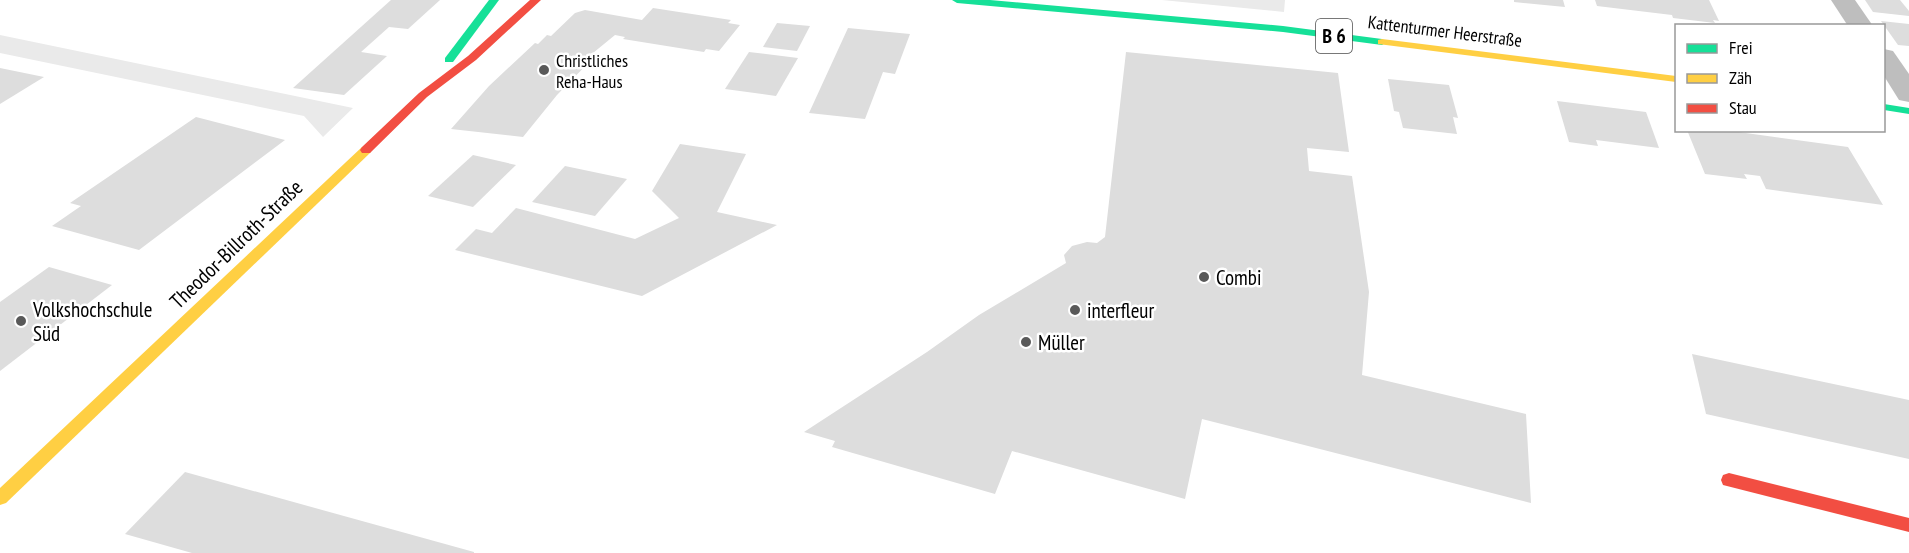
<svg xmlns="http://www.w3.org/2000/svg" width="1909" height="553" font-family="'PT Sans Narrow',sans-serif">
<rect width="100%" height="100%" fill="#fff"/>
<!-- green -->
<g fill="#eaeaea">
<path d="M 1162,0 L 1285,0 L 1284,12 Z"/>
<path d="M 0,35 L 353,108 L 323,137 L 304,116 L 0,53 Z"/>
</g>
<!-- building -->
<g fill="#ddd">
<path d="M 391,0 L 440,0 L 408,29 L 389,27 L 361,52 L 387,56 L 344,95 L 293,88 Z"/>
<path d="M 1514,0 L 1563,0 L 1565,7 L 1514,2 Z"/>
<path d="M 1595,0 L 1709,0 L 1719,21 L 1713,20 L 1715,23 L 1673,18 L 1672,15 L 1597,6 Z"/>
<path d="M 1865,0 L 1900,0 L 1909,11 L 1909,16 L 1873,12 Z"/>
<path d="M 653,8 L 731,20 L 728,23 L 740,25 L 719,51 L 706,49 L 704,52 L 623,39 L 625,37 L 615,35 L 593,53 L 597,54 L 557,95 L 523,137 L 451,129 L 489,86 L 535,43 L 538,44 L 547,35 L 551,36 L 575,13 L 585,10 L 642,20 Z"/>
<path d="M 1881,21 L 1909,24 L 1909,46 L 1898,45 Z"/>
<path d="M 777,23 L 810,26 L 797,51 L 763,47 Z"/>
<path d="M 848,28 L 910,34 L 895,74 L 883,72 L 865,119 L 809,113 Z"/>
<path d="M 749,52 L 798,58 L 776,96 L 725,89 Z"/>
<path d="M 1126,52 L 1338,73 L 1349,152 L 1307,148 L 1309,171 L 1352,176 L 1369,292 L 1362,375 L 1526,414 L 1531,503 L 1202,419 L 1185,499 L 1012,451 L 995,494 L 832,447 L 835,441 L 804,432 L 927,352 L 979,315 L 1066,263 L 1064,255 L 1072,246 L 1087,242 L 1097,243 L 1105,237 Z"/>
<path d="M 0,68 L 44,77 L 0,104 Z"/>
<path d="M 1388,79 L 1449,85 L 1458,118 L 1453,117 L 1457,134 L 1403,128 L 1399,112 L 1394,111 Z"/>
<path d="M 1557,101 L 1646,112 L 1659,148 L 1596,140 L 1598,146 L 1569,142 Z"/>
<path d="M 196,117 L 285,140 L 139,250 L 52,226 L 81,206 L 70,203 Z"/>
<path d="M 1687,130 L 1724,130 L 1848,147 L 1883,205 L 1766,189 L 1760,176 L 1744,174 L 1747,179 L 1705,174 Z"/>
<path d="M 680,144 L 746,154 L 717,212 L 777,225 L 642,296 L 455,250 L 476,229 L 492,233 L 516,208 L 635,239 L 679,218 L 652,191 Z"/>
<path d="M 473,155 L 516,165 L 473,207 L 428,196 Z"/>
<path d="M 565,166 L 627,179 L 595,216 L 532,202 Z"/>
<path d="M 49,267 L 112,285 L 0,371 L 0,302 Z"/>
<path d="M 1692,354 L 1909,400 L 1909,459 L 1706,414 Z"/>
<path d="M 185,472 L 474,552 L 474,553 L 192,553 L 125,534 Z"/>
</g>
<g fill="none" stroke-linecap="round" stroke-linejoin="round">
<!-- street -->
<g fill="#bebebe" fill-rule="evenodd">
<path d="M 1831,0 L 1855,0 L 1873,26 L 1848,26 Z"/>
<path d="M 1884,49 L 1893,51 L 1909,74 L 1909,102 L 1899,100 L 1884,76 Z"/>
</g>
<!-- fast -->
<g fill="#16e098" fill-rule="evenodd">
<path d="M 489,0 L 499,0 L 453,62 L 445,62 L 445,58 Z"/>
<path d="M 952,0 L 990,0 L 1283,26 L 1382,39 L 1387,42 L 1382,45 L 1283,32 L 957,3 Z"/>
<path d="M 1884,104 L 1909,108 L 1909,114 L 1884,110 Z"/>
</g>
<!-- slow -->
<g fill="#ffcf43" fill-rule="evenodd">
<path d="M 1382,39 L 1676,76 L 1676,82 L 1378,44 L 1378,40 Z"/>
<path d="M 366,146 L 370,147 L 372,150 L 370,153 L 6,503 L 0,505 L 0,488 L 362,147 Z"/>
</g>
<!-- jam -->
<g fill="#f24e42" fill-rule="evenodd">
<path d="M 530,0 L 541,0 L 476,60 L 427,97 L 370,153 L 362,153 L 360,150 L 362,147 L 419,93 L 468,56 Z"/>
<path d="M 1729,473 L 1909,518 L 1909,532 L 1723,485 L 1721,480 L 1723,475 Z"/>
</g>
</g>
<!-- markers -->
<g fill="#595959" stroke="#fff" stroke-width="2">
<circle cx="544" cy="70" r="6"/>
<circle cx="1204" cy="277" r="6"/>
<circle cx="1075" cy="310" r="6"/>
<circle cx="21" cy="321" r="6"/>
<circle cx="1026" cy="342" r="6"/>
</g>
<g text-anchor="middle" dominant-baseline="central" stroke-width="5" stroke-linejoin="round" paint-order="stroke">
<!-- far-street labels -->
<g font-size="18" fill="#000" stroke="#fff">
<text transform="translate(1445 31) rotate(7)">Kattenturmer Heerstraße</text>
</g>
<!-- far-poi labels -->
<g font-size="18" fill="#000" stroke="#fff" text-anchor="start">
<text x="556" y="60">Christliches<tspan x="556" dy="21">Reha-Haus</tspan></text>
</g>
<!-- shield labels -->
<rect fill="#fff" stroke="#4c4c4c" stroke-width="1.5" x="1316" y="19" width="36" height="34" rx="4.5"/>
<g font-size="20" font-weight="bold" fill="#000">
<text x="1334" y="36">B 6</text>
</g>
<!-- street labels -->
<g font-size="21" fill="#000" stroke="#fff">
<text transform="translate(236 244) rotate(-44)">Theodor-Billroth-Straße</text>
</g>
<!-- poi labels -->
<g font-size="21" fill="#000" stroke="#fff" text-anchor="start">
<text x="1216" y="277">Combi</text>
<text x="33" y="309">Volkshochschule<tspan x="33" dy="24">Süd</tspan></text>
<text x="1087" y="310">interfleur</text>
<text x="1038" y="342">Müller</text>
</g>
</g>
<!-- legend -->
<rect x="1675" y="24" width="210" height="108" fill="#ffffff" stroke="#999999" stroke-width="1.5"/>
<rect x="1687" y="44" width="30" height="9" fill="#16e098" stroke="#999999" stroke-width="1.5"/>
<text x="1729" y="54" font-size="18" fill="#000000">Frei</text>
<rect x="1687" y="74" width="30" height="9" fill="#ffcf43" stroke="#999999" stroke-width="1.5"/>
<text x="1729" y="84" font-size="18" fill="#000000">Zäh</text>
<rect x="1687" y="104" width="30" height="9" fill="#f24e42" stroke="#999999" stroke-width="1.5"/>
<text x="1729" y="114" font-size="18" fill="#000000">Stau</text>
</svg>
